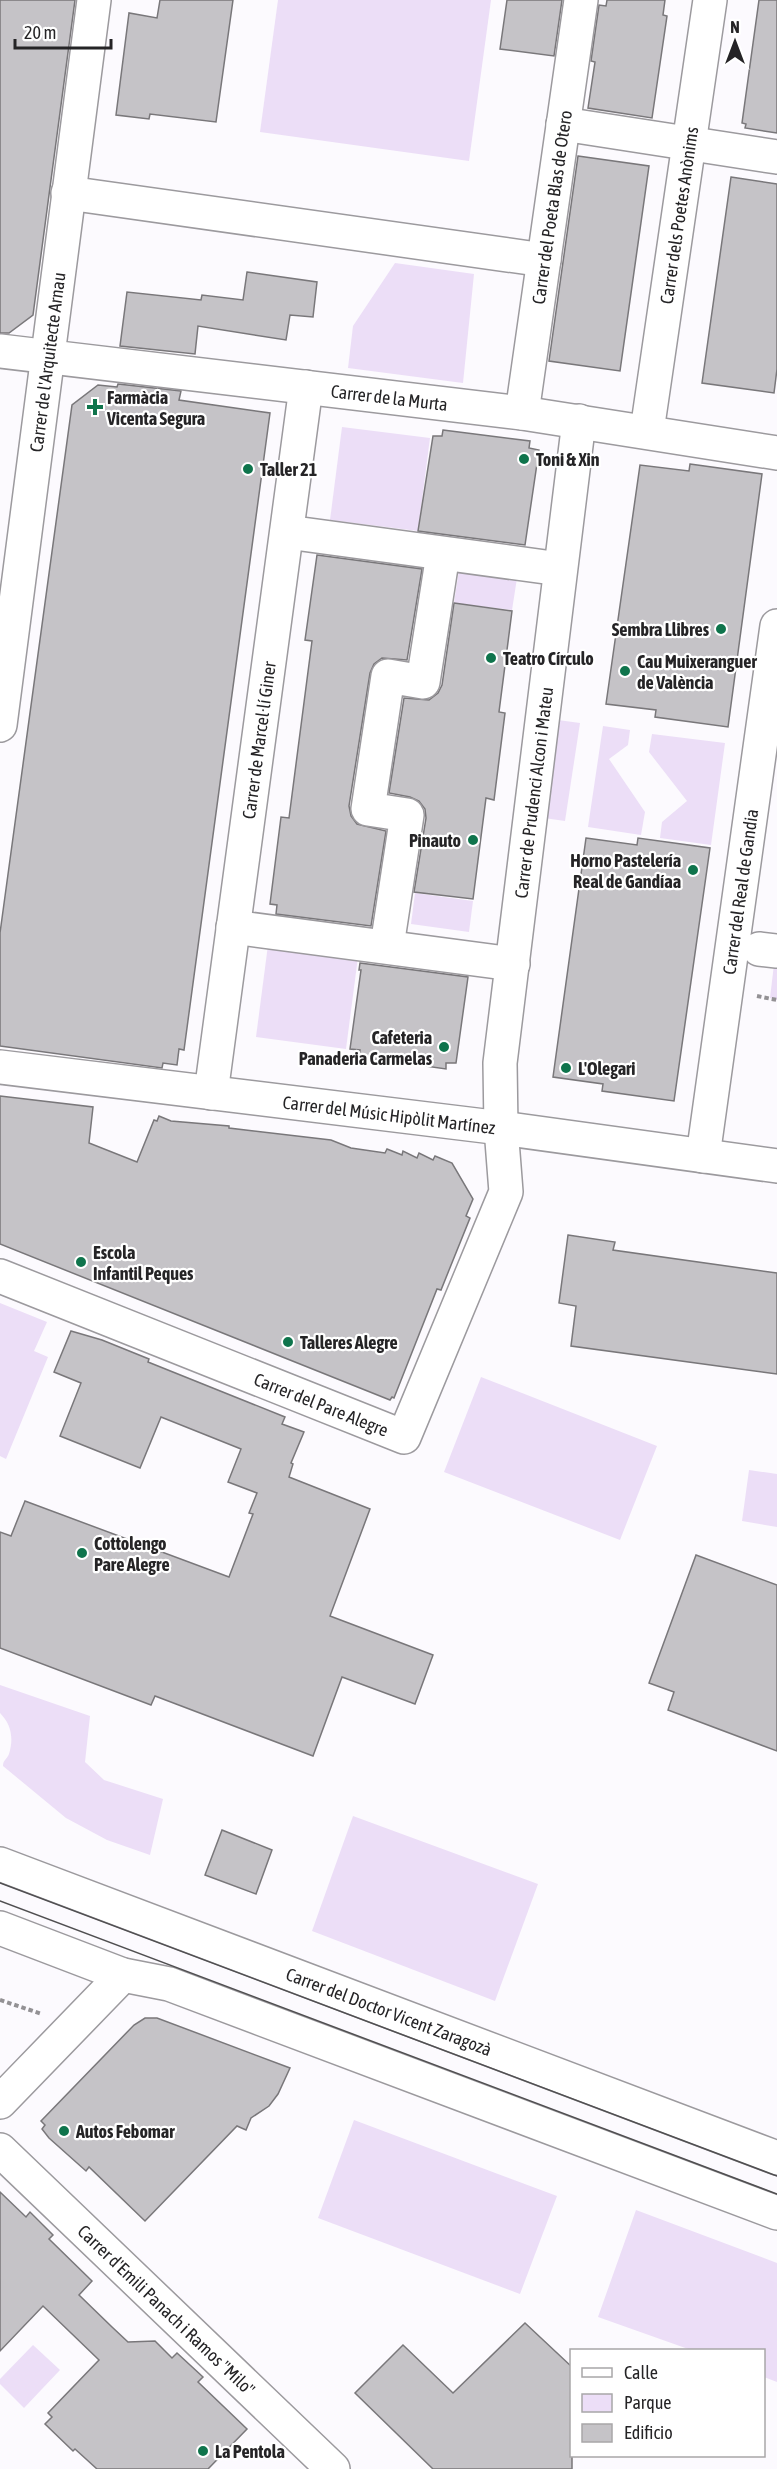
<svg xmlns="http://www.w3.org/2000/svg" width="777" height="2469" font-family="'Asap Condensed',sans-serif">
<rect width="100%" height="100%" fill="#fcfafe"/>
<!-- green -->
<g fill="#ecdef7">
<path d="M 278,0 L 491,0 L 469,161 L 260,132 Z"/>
<path d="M 395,263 L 474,274 L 463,383 L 348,368 L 353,326 Z"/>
<path d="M 342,427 L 430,438 L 418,531 L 330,520 Z"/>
<path d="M 459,570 L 517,578 L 512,610 L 454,603 Z"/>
<path d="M 558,720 L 580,723 L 565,821 L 544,818 Z"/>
<path d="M 603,726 L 630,730 L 628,745 L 609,759 L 645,812 L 641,835 L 588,827 Z"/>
<path d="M 652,734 L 725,743 L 711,845 L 660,838 L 662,822 L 687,801 L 649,752 Z"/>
<path d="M 415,893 L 473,901 L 469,932 L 411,924 Z"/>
<path d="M 777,939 L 777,1000 L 770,998 Z"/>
<path d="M 268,945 L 358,957 L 346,1049 L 256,1037 Z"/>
<path d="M 0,1303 L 47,1322 L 34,1351 L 48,1357 L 6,1459 L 0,1456 Z"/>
<path d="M 481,1377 L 657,1446 L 620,1540 L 444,1472 Z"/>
<path d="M 749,1470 L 777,1474 L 777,1527 L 742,1521 Z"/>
<path d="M 0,1685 L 90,1716 L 85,1762 L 104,1780 L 163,1799 L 150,1855 L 107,1840 L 66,1818 L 3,1766 C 3,1760 7,1759 9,1754 C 14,1738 11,1724 0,1713 Z"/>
<path d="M 353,1816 L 538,1884 L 495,2001 L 312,1931 Z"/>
<path d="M 354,2120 L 557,2196 L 520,2294 L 318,2218 Z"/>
<path d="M 636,2210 L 777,2263 L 777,2382 L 764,2377 L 764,2350 L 691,2350 L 598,2317 Z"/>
<path d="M 33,2345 L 60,2370 L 24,2408 L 0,2384 L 0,2379 Z"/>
</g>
<!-- building -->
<g fill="#c5c3c7" stroke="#79777a" stroke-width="1.5">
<path d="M 0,0 L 75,0 L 33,315 L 9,333 L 0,333 Z"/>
<path d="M 160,0 L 233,0 L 216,122 L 150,114 L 149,119 L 116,115 L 129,13 L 157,18 Z"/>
<path d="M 507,0 L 562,0 L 554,56 L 500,49 Z"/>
<path d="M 607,0 L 665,0 L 663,15 L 667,16 L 652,118 L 588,108 L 595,62 L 591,61 L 599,5 L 606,6 Z"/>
<path d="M 759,0 L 777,0 L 777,133 L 745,128 L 746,124 L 742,123 Z"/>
<path d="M 578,156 L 649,166 L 620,371 L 549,361 Z"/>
<path d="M 731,177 L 777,184 L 777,369 L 774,393 L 702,383 Z"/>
<path d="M 247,272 L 317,282 L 313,317 L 290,315 L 286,340 L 198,326 L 195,354 L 120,346 L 127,292 L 201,300 L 202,295 L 243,300 Z"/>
<path d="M 118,384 L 181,391 L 179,400 L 270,413 L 184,1050 L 179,1049 L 177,1065 L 163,1063 L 162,1068 L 0,1046 L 0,933 L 72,405 L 98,385 L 117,387 Z"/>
<path d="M 443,430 L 530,441 L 529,448 L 539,450 L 525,545 L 418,531 L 433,436 L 442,436 Z"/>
<path d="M 690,464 L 762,474 L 728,727 L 655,717 L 656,710 L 606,704 L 640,465 L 689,471 Z"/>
<path d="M 317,555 L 422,569 L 407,660 L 382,658 L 374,664 L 370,673 L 349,806 L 351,816 L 357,824 L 386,831 L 371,926 L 276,914 L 277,905 L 270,904 L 281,817 L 289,818 L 312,641 L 305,640 Z"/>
<path d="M 454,603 L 512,611 L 499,712 L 505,713 L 494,800 L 486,798 L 473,899 L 414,892 L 426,818 L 425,809 L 419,801 L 410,797 L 389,793 L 404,698 L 429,700 L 438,693 L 442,685 Z"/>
<path d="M 586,838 L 637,845 L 638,838 L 710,848 L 674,1101 L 602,1091 L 603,1084 L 553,1077 Z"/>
<path d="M 360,963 L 468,977 L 456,1063 L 446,1063 L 446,1069 L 411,1064 L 359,1057 L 360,1050 L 350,1049 L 361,970 L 359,970 Z"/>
<path d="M 0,1096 L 93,1107 L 89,1143 L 137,1162 L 154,1120 L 157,1121 L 159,1116 L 171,1121 L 229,1126 L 229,1128 L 331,1140 L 351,1148 L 385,1153 L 387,1149 L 402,1155 L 403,1151 L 417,1158 L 419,1153 L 433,1160 L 435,1156 L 452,1163 L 473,1199 L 466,1216 L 470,1218 L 441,1290 L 437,1289 L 394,1398 L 392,1397 L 390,1400 L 0,1244 Z"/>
<path d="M 568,1235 L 615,1242 L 613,1250 L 777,1273 L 777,1374 L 571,1346 L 576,1306 L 559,1303 Z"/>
<path d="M 71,1331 L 102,1340 L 149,1359 L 148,1362 L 285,1417 L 282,1424 L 304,1432 L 291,1463 L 293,1464 L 289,1477 L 370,1509 L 330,1616 L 433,1655 L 415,1704 L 342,1677 L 313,1756 L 155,1696 L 151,1705 L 0,1648 L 0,1532 L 11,1536 L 25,1501 L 229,1577 L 253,1514 L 249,1513 L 257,1493 L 228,1482 L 241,1449 L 161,1417 L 140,1468 L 60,1436 L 81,1383 L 54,1372 Z"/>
<path d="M 696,1555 L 777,1585 L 777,1751 L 668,1710 L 674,1692 L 649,1683 Z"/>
<path d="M 222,1830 L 272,1850 L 256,1894 L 205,1875 Z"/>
<path d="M 145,2018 L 157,2018 L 290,2068 L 278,2094 L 269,2106 L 251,2118 L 246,2130 L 237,2126 L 145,2221 L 89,2167 L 86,2171 L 49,2138 L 42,2129 L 45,2125 L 41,2121 L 134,2025 Z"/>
<path d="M 0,2192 L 26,2217 L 30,2212 L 53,2235 L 49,2239 L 92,2281 L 79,2295 L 112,2327 L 128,2342 L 155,2341 L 172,2358 L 177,2353 L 203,2377 L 198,2382 L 247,2429 L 208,2469 L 97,2469 L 75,2449 L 73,2451 L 45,2424 L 52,2417 L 48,2413 L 99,2360 L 43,2306 L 0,2351 Z"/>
<path d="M 525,2323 L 572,2367 L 572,2469 L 433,2469 L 355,2393 L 403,2345 L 453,2393 Z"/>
</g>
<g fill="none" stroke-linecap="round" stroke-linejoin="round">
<defs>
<g id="minor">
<path d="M 563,124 L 777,157"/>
<path d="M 68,193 L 544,260"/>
<path id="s1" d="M 0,351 L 522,413 L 777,453"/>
<path id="s2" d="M 522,413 L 581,0"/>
<path id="s3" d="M 647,431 L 710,0"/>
<path d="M 287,532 L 560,569"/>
<path id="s4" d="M 0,725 L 94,0"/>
<path d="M 233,927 L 513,964"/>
<path d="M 387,946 L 407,815 L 368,809 L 388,676 L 423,682 L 443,554"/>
<path d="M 759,949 L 777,951"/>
<path id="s5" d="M 0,1067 L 501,1128 L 777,1166"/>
<path id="s6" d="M 211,1093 L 306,387"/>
<path id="s7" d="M 703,1156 L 777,626"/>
<path id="s8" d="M 0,1276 L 404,1437 L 506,1192 L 501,1128 L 500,1063 L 579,421"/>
<path id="s9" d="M 0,1864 L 777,2158"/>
<path d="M 0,1928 L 123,1975 L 169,1984 L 777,2213"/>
<path d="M 0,2102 L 123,1975"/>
<path id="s10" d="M 0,2150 L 333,2469"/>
</g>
</defs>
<!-- minor casing -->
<use href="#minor" stroke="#9c9a9e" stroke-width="36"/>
<!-- path -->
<g stroke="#939194" stroke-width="4" stroke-dasharray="4.5 3" stroke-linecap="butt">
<path d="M 757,996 L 777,1000"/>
<path d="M 0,2000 L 42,2014"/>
</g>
<!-- minor -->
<use href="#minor" stroke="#fff" stroke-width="33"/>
<!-- tram -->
<g stroke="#504f51" stroke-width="1.5">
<path d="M 0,1883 L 777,2176"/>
<path d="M 0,1901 L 777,2194"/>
</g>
</g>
<!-- markers -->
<g fill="#0f744c" stroke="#fff" stroke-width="2">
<path d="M92 398h6v6h6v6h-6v6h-6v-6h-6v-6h6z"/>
<circle cx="524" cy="459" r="6"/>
<circle cx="248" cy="469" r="6"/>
<circle cx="721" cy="629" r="6"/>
<circle cx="491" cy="658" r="6"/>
<circle cx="625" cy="671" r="6"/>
<circle cx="473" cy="840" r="6"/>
<circle cx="693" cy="870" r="6"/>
<circle cx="444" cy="1047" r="6"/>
<circle cx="566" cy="1068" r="6"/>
<circle cx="81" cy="1262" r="6"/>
<circle cx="288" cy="1342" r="6"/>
<circle cx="82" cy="1553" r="6"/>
<circle cx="64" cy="2131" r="6"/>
<circle cx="203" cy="2451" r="6"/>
</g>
<g text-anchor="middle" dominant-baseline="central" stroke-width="4.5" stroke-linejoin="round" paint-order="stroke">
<!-- street labels -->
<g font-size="18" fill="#252426" stroke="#fff">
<text stroke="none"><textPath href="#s2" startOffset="208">Carrer del Poeta Blas de Otero</textPath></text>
<text stroke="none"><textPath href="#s3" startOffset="218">Carrer dels Poetes Anònims</textPath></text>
<text stroke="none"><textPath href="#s4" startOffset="366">Carrer de l'Arquitecte Arnau</textPath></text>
<text stroke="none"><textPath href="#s1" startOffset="392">Carrer de la Murta</textPath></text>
<text stroke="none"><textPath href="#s6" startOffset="356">Carrer de Marcel·lí Giner</textPath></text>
<text stroke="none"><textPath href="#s8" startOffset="1102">Carrer de Prudenci Alcon i Mateu</textPath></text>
<text stroke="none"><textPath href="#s7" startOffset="267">Carrer del Real de Gandia</textPath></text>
<text stroke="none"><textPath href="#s5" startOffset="392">Carrer del Músic Hipòlit Martínez</textPath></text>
<text stroke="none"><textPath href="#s8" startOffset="346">Carrer del Pare Alegre</textPath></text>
<text stroke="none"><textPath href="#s9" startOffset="416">Carrer del Doctor Vicent Zaragozà</textPath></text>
<text stroke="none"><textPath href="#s10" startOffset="231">Carrer d'Emili Panach i Ramos "Milo"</textPath></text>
</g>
<!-- poi labels -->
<g font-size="18" font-weight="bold" fill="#252426" stroke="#fff" text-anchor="start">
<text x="107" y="397">Farmàcia<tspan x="107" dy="21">Vicenta Segura</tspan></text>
<text x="536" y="459">Toni &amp; Xin</text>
<text x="260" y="469">Taller 21</text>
<text x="709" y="629" text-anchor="end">Sembra Llibres</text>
<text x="503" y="658">Teatro Círculo</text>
<text x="637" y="661">Cau Muixeranguer<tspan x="637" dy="21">de València</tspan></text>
<text x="461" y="840" text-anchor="end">Pinauto</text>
<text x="681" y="860" text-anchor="end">Horno Pastelería<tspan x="681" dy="21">Real de Gandíaa</tspan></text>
<text x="432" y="1037" text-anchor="end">Cafeteria<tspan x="432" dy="21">Panaderia Carmelas</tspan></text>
<text x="578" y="1068">L'Olegari</text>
<text x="93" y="1252">Escola<tspan x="93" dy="21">Infantil Peques</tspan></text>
<text x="300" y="1342">Talleres Alegre</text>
<text x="94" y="1543">Cottolengo<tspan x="94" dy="21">Pare Alegre</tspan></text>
<text x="76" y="2131">Autos Febomar</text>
<text x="215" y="2451">La Pentola</text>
</g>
</g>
<!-- legend -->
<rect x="570" y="2349" width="195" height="108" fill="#ffffff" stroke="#a8a7a8" stroke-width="1.5"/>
<rect x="582" y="2368" width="30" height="9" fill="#ffffff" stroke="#a8a7a8" stroke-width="1.5"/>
<text x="624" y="2379" font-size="18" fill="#252426">Calle</text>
<rect x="582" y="2394" width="30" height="18" fill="#ecdef7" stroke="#a8a7a8" stroke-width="1.5"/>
<text x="624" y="2409" font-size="18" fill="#252426">Parque</text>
<rect x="582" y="2424" width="30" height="18" fill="#c5c3c7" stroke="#a8a7a8" stroke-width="1.5"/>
<text x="624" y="2439" font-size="18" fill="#252426">Edificio</text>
<!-- north arrow -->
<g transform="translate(735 42)" stroke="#ffffff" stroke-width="4.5" paint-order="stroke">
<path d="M0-4.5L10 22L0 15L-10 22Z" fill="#252426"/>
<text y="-9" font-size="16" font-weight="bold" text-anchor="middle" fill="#252426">N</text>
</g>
<!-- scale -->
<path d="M15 39v9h96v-9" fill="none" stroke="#252426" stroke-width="3"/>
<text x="24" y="39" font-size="18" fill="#252426" stroke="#ffffff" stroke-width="4.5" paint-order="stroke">20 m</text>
</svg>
